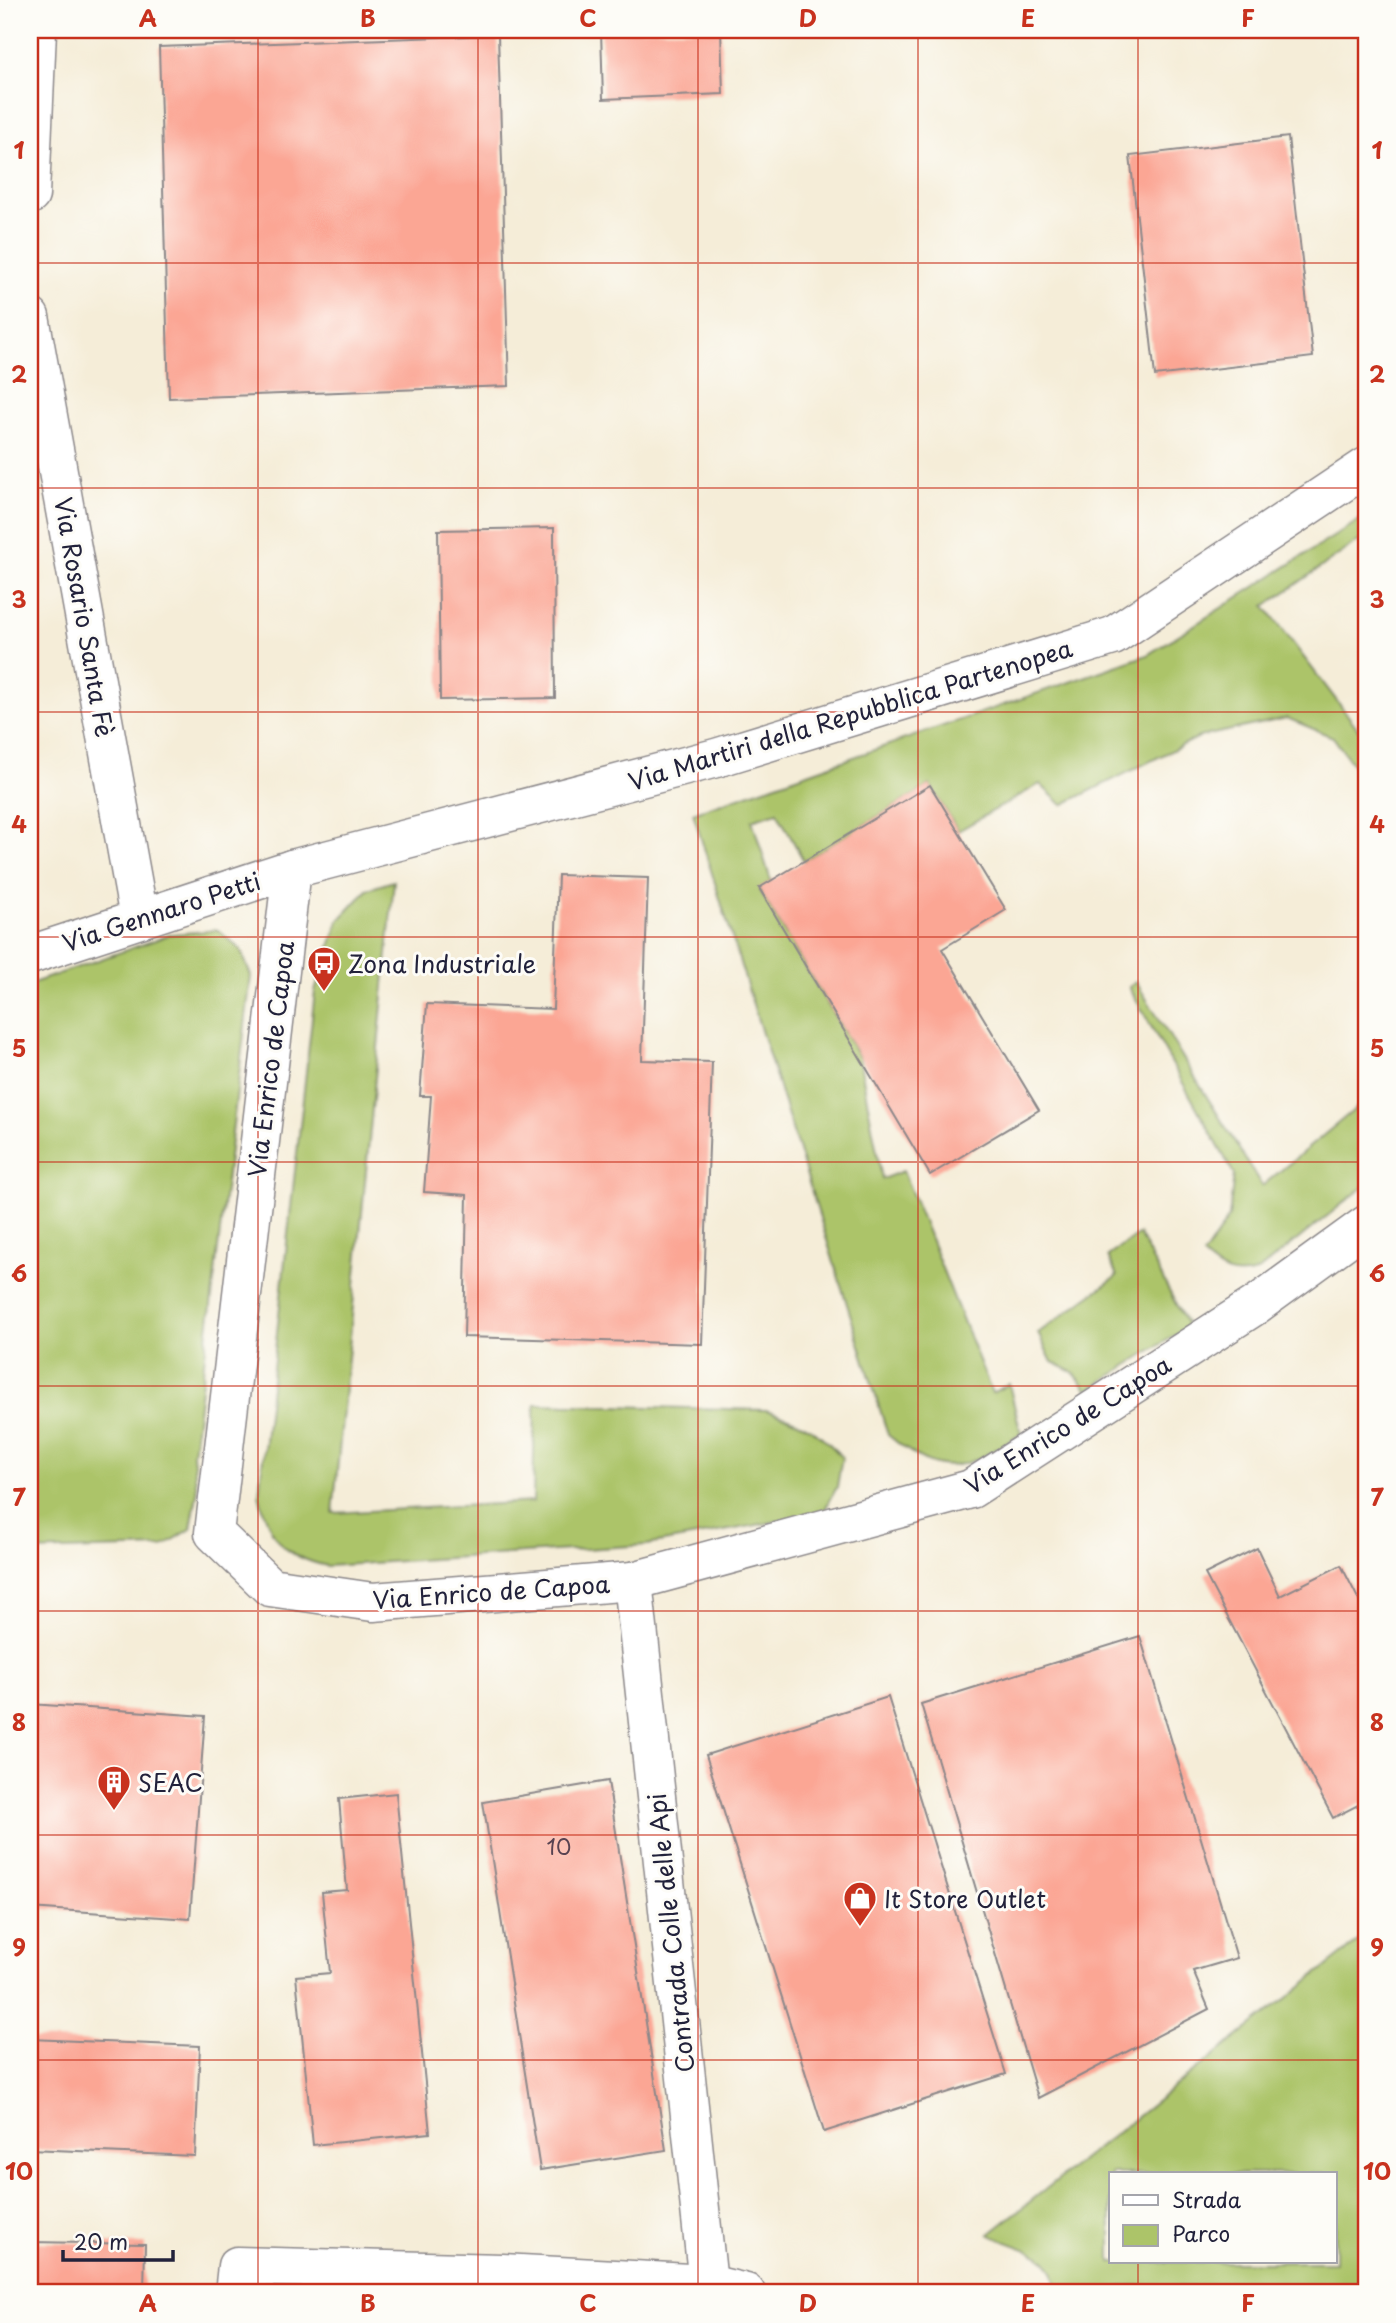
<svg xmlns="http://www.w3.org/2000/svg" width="1396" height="2323" font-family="'Playpen Sans',sans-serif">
<rect width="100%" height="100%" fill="#fdfcf7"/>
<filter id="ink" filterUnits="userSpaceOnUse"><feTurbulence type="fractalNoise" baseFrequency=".0143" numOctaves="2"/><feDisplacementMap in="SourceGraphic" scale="14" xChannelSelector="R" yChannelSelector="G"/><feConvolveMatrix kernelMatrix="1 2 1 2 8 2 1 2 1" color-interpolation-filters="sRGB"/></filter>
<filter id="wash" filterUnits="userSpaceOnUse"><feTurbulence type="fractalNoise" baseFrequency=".00686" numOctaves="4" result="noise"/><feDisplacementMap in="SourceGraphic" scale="28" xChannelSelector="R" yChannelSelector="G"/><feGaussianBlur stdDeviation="1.57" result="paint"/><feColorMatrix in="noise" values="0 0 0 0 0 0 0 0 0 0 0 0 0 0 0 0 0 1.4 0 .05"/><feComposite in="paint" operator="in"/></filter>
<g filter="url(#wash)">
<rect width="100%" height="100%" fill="#f5edd8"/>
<!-- green -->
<g fill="#acc469" stroke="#677352" stroke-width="2" fill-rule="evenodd">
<path d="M 1366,516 L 1366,536 L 1265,606 L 1362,734 L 1366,735 L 1366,783 L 1333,737 L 1287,718 L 1199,737 L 1062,805 L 1040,784 L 958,831 L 930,785 L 804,861 L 777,812 L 752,820 L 771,881 L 759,889 L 859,1057 L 882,1179 L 903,1171 L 992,1393 L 1009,1384 L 1021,1434 C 964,1470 943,1482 888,1435 L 693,813 L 1147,655 Z"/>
<path d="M 394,881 L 333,1513 L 533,1502 L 535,1404 L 766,1410 C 803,1422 816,1428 842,1457 L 837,1487 L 823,1513 L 647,1545 L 327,1566 C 281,1556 270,1538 259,1494 L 315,991 L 339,920 L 368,889 Z"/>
<path d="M 218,930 L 241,950 L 251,976 L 193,1454 L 197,1494 L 191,1529 L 162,1547 L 30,1551 L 30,984 L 172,934 Z"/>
<path d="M 1136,982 L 1262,1186 L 1366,1100 L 1366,1185 L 1257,1272 C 1232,1279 1221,1272 1203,1256 L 1229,1217 L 1234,1174 L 1129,987 Z"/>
<path d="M 1139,1234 L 1188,1327 L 1088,1390 L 1073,1372 L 1052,1362 L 1038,1333 L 1117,1276 L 1108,1256 Z"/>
<path d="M 1366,1935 L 1366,2293 L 1131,2286 L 1116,2288 L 1108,2293 L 1056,2293 C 1059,2249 1021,2252 989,2234 ZM 1335,2174 L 1335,2262 L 1111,2262 L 1111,2174 Z"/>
</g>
<g id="blocks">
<!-- building -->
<g fill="#fba694">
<path d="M 601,30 L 721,30 L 723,94 L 603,99 Z"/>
<path d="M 498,35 L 509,386 L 169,398 L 159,47 Z"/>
<path d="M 1288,137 L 1313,357 L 1155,376 L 1130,156 Z"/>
<path d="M 554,528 L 555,698 L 440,700 L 438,530 Z"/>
<path d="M 930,785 L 1006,910 L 942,949 L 1039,1110 L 930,1175 L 759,888 Z"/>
<path d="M 558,875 L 648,878 L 642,1060 L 712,1062 L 702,1344 L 464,1337 L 467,1195 L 424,1192 L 431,1096 L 420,1096 L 427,1004 L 553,1009 Z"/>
<path d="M 1257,1548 L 1280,1596 L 1341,1565 L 1366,1614 L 1366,1801 L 1333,1818 L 1205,1574 Z"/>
<path d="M 1140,1636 L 1237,1958 L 1193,1971 L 1209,2009 L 1038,2098 L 921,1704 Z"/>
<path d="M 888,1697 L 1006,2074 L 824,2132 L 706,1755 Z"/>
<path d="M 30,1704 L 205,1716 L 190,1919 L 30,1908 Z"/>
<path d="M 608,1781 L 666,2150 L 540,2170 L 483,1802 Z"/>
<path d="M 396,1793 L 430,2133 L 313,2145 L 296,1976 L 330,1973 L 322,1892 L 347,1890 L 339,1799 Z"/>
<path d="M 30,2039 L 200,2046 L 195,2156 L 30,2149 Z"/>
<path d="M 30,2242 L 145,2244 L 144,2293 L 30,2293 Z"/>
</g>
</g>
</g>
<g filter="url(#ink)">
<use href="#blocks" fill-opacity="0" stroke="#8c888a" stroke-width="2"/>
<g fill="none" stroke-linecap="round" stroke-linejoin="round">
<defs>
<g id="minor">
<path d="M 30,195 L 37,30"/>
<path d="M 30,317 L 139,918"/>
<path d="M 292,869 L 214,1533 L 270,1587 L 373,1602 L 633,1581 L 971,1489 L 1256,1305 L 1366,1225"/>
<path d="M 30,955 L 292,869 L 716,758 L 1113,636 L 1366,467"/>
<path d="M 633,1581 L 708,2284"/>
<path d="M 234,2293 L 237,2266 L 502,2273 L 708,2284 L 746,2293"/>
</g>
</defs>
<!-- minor casing -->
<use href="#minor" stroke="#8c888a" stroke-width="41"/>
<!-- minor -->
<use href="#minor" stroke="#fff" stroke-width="38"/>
</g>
</g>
<!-- grid -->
<path fill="none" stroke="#c8321e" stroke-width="2" stroke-opacity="0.55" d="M 258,30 L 258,2293M 478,30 L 478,2293M 698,30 L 698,2293M 918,30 L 918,2293M 1138,30 L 1138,2174M 30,263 L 1366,263M 30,488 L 1366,488M 30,712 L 1366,712M 30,937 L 1366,937M 30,1162 L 1366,1162M 30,1386 L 1366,1386M 30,1611 L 1366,1611M 30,1835 L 1366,1835M 30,2060 L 1366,2060M 1138,2262 L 1138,2293"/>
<!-- icons -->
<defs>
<symbol id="bus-pin" viewBox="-11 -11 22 30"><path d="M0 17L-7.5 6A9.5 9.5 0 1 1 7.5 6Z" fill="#c8321e" stroke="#fdfcf7"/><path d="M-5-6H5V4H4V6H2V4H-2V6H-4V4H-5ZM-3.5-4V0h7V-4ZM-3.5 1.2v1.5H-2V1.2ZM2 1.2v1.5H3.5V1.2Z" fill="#fff"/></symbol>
<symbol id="building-pin" viewBox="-11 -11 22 30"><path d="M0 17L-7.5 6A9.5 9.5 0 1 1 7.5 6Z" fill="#c8321e" stroke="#fdfcf7"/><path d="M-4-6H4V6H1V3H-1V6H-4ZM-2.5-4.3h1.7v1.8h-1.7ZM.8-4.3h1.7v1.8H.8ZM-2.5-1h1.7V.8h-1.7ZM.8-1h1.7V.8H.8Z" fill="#fff"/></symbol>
<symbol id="shop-pin" viewBox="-11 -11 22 30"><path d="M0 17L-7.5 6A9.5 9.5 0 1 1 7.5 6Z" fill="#c8321e" stroke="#fdfcf7"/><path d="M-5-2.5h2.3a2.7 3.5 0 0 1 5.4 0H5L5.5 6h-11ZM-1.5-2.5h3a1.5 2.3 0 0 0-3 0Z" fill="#fff"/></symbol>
</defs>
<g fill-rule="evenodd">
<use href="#bus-pin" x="305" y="944" width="38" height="52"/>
<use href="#building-pin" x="95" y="1763" width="38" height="52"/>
<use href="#shop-pin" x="841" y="1879" width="38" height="52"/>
</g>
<g text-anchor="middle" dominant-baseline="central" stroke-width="6" stroke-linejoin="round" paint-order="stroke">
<!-- number labels -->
<g font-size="21" fill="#584351">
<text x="559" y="1846">10</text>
</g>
<!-- street labels -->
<g font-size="24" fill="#22223b" stroke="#fdfcf7">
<text transform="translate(85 617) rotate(80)">Via Rosario Santa Fè</text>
<text transform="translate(850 714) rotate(-17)">Via Martiri della Repubblica Partenopea</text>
<text transform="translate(161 911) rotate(-18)">Via Gennaro Petti</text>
<text transform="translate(270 1059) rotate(-83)">Via Enrico de Capoa</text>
<text transform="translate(1067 1424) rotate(-32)">Via Enrico de Capoa</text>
<text transform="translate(491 1591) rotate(-4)">Via Enrico de Capoa</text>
<text transform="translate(670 1933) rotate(-96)">Contrada Colle delle Api</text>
</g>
<!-- poi labels -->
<g font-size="24" fill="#22223b" stroke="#fdfcf7" text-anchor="start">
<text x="348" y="963">Zona Industriale</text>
<text x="138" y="1782">SEAC</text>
<text x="884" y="1898">It Store Outlet</text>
</g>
</g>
<!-- margin -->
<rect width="1396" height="2323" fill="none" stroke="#fdfcf7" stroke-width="77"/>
<!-- legend -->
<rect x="1109" y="2172" width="228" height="91" fill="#fdfcf7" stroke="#a5a5ac" stroke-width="2"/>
<rect x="1123" y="2195" width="35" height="10" fill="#ffffff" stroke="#a5a5ac" stroke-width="2"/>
<text x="1172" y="2208" font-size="21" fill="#22223b">Strada</text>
<rect x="1123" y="2225" width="35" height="21" fill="#acc469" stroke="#a5a5ac" stroke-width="2"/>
<text x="1172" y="2242" font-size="21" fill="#22223b">Parco</text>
<!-- scale -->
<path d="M63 2250v10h110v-10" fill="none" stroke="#22223b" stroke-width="3.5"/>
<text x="74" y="2250" font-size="21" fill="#22223b" stroke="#fdfcf7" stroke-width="5" paint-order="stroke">20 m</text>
<rect x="38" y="38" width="1320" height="2246" fill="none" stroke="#c8321e" stroke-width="2.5"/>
<g font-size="23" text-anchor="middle" font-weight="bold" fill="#c8321e">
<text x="148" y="27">A</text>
<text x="368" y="27">B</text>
<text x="588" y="27">C</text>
<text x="808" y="27">D</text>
<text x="1028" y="27">E</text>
<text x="1248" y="27">F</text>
<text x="19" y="159">1</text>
<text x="1377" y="159">1</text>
<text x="19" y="383">2</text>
<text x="1377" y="383">2</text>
<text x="19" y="608">3</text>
<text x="1377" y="608">3</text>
<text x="19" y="833">4</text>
<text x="1377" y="833">4</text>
<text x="19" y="1057">5</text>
<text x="1377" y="1057">5</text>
<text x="19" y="1282">6</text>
<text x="1377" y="1282">6</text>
<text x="19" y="1506">7</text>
<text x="1377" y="1506">7</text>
<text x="19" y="1731">8</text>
<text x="1377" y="1731">8</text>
<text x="19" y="1956">9</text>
<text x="1377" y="1956">9</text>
<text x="19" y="2180">10</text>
<text x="1377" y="2180">10</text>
<text x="148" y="2312">A</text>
<text x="368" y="2312">B</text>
<text x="588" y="2312">C</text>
<text x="808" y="2312">D</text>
<text x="1028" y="2312">E</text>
<text x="1248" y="2312">F</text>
</g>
</svg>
